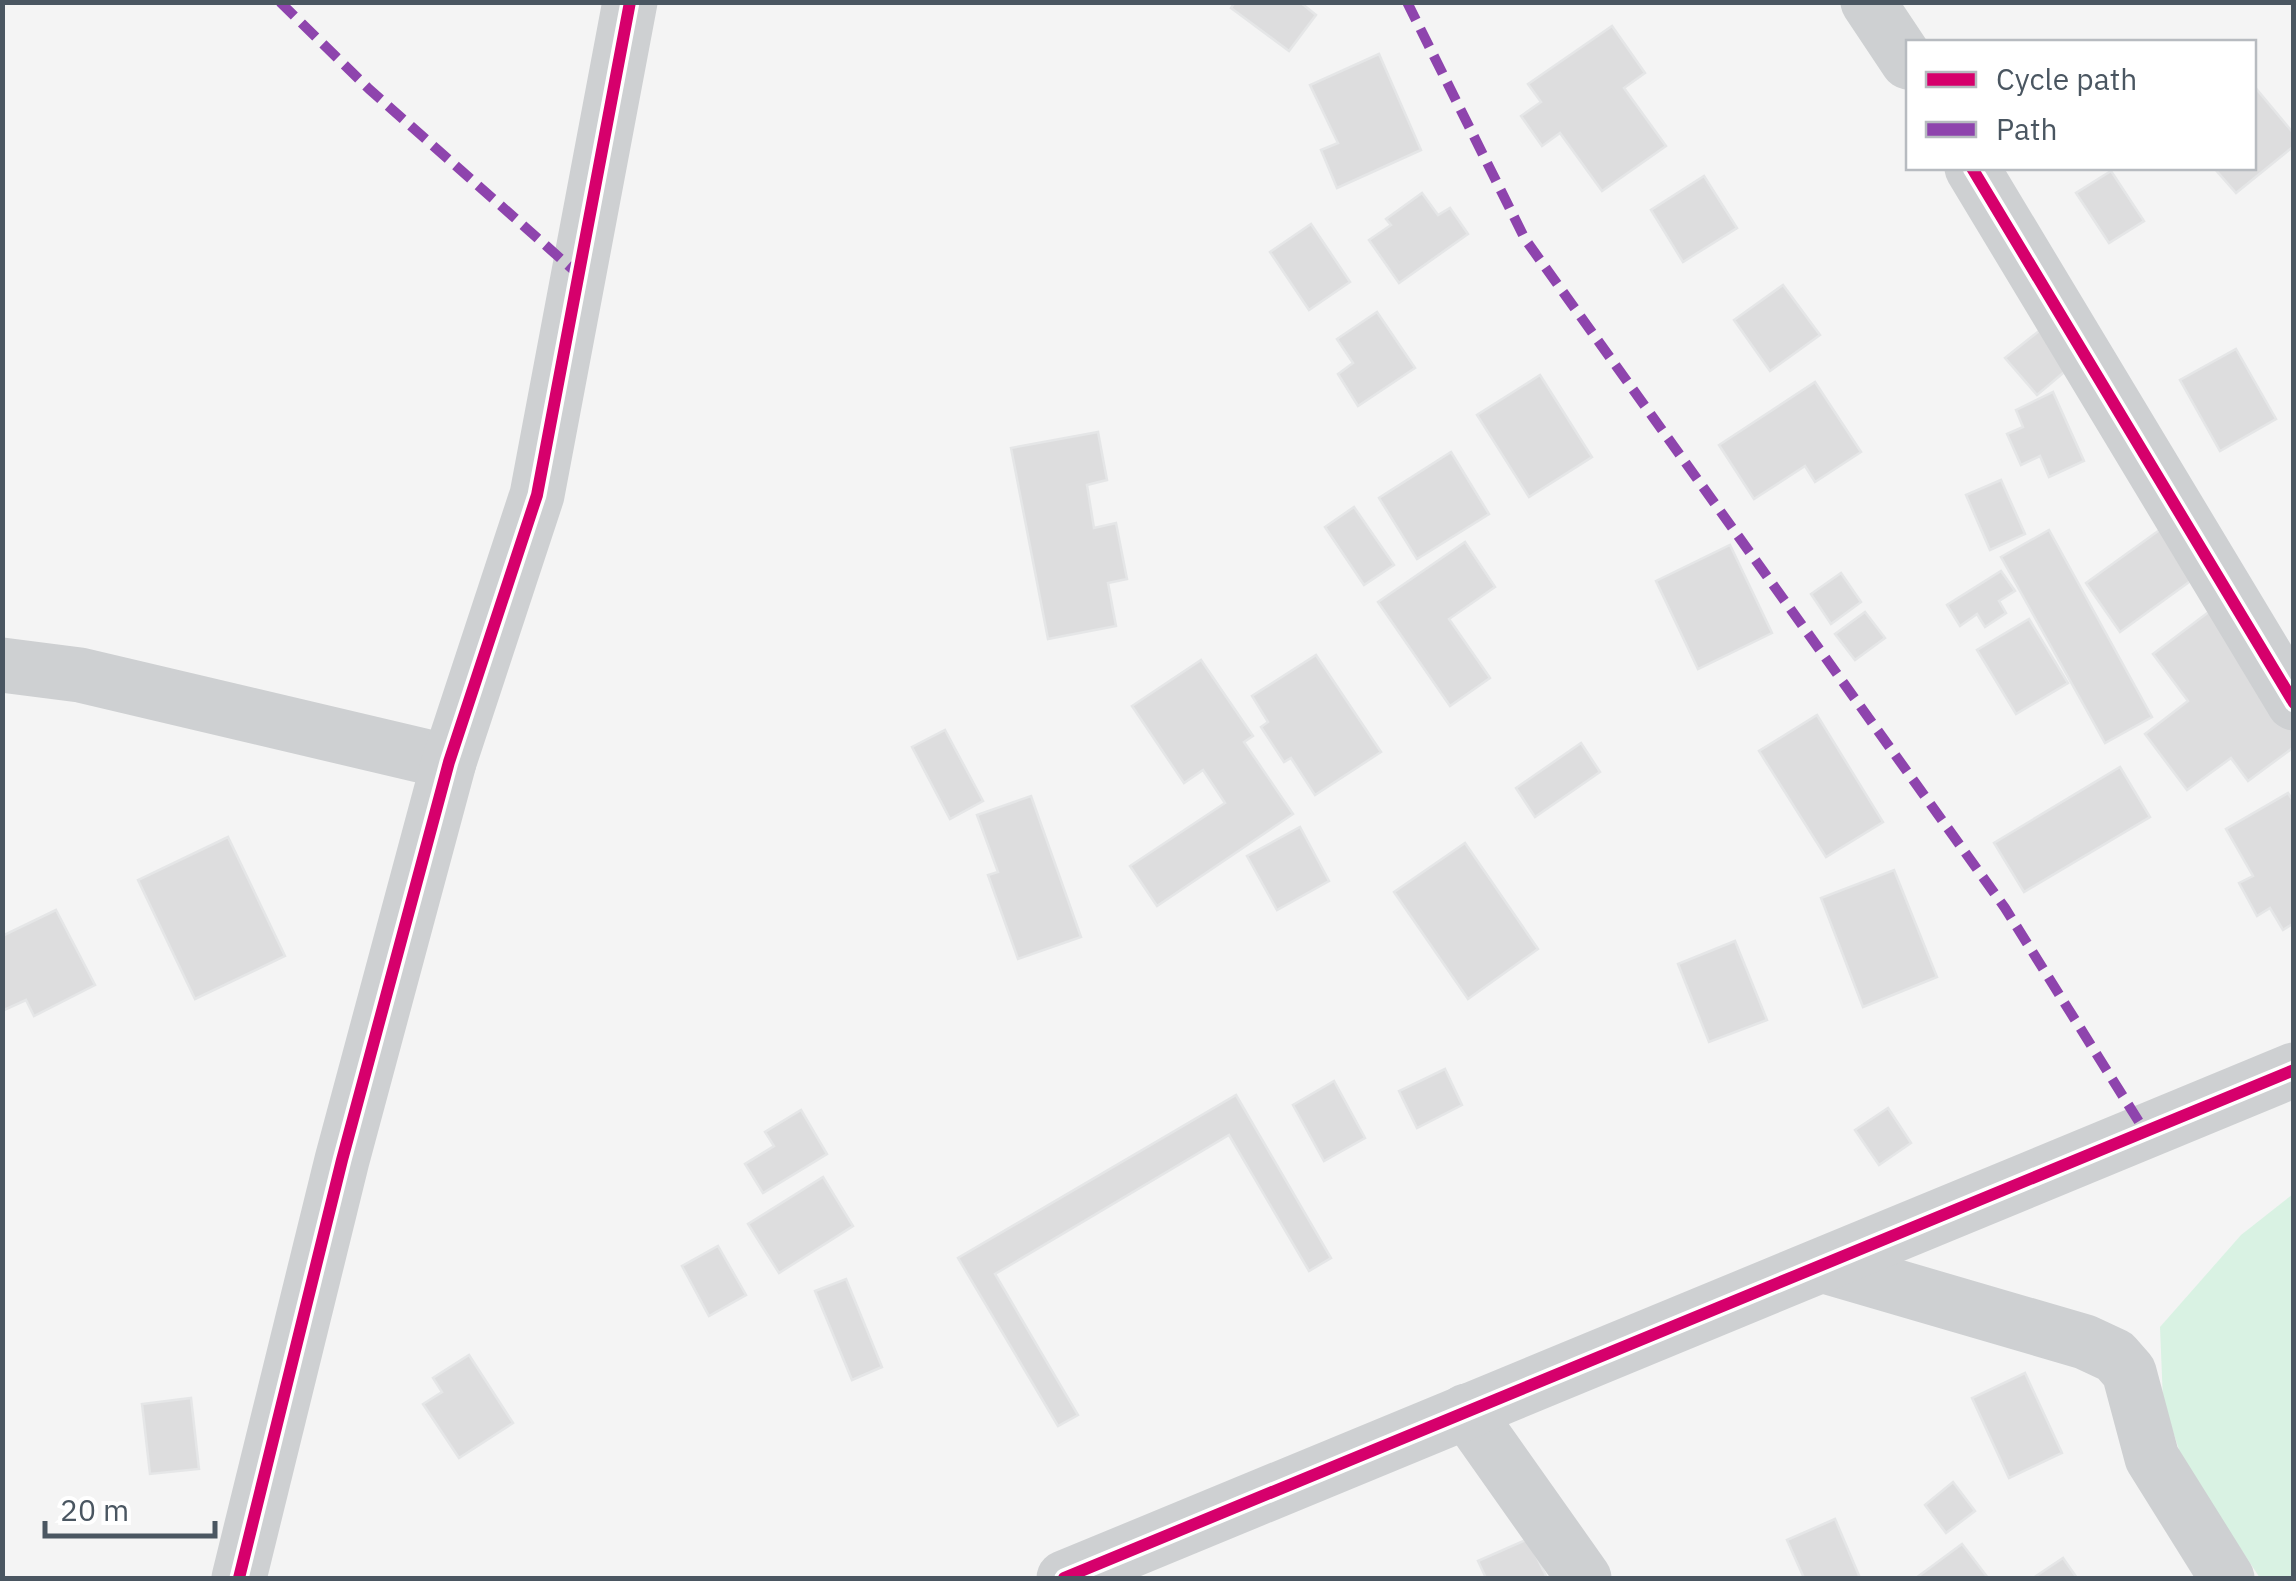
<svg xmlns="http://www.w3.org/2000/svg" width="2296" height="1581" font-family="'IBM Plex Sans',sans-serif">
<rect width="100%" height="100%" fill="#f4f4f4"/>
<!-- green -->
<path fill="#d9f2e3" d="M 2293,1194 L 2293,1578 L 2260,1578 L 2183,1462 L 2163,1401 L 2160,1327 L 2241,1235 Z"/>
<!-- building -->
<g fill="#ddddde" stroke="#e5e6e7" stroke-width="2.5">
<path d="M 1235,2 L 1300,2 L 1316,15 L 1289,51 L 1231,8 Z"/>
<path d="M 1612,26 L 1645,73 L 1624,88 L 1666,146 L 1602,191 L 1560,133 L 1542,146 L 1521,116 L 1541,102 L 1528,84 Z"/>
<path d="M 1379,54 L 1421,150 L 1337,188 L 1321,150 L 1338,143 L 1310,85 Z"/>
<path d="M 2254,86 L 2294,134 L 2294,146 L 2236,193 L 2214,168 L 2254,168 Z"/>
<path d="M 2111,171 L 2144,221 L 2109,243 L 2076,193 Z"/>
<path d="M 1704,176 L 1737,228 L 1683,262 L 1651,210 Z"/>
<path d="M 1422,193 L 1438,215 L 1450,208 L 1468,234 L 1399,283 L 1369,240 L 1391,225 L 1386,219 Z"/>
<path d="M 1311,224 L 1350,282 L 1309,310 L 1270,252 Z"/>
<path d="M 1783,285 L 1820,335 L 1770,371 L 1734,320 Z"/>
<path d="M 1377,312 L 1415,368 L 1358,406 L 1338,374 L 1353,363 L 1337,339 Z"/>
<path d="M 2039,331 L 2069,368 L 2037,395 L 2005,358 Z"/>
<path d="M 2236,349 L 2276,419 L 2220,451 L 2180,380 Z"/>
<path d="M 1540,375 L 1592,457 L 1529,497 L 1477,415 Z"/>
<path d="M 1815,382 L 1861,452 L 1815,482 L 1805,466 L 1754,499 L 1719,445 Z"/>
<path d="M 2053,392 L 2084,461 L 2049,477 L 2040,456 L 2021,465 L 2007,434 L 2023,427 L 2016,410 Z"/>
<path d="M 1098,432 L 1107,480 L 1087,485 L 1094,528 L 1116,523 L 1127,579 L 1108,583 L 1116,626 L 1048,639 L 1011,448 Z"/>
<path d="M 1451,452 L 1489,514 L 1417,559 L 1379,498 Z"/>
<path d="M 2001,480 L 2025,534 L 1990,550 L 1966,495 Z"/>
<path d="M 1354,507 L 1394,565 L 1364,585 L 1325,527 Z"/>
<path d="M 2161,529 L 2196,577 L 2120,632 L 2086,583 Z"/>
<path d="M 2049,530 L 2152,717 L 2105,743 L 2001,557 Z"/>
<path d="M 1465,542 L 1495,587 L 1449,619 L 1490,678 L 1450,706 L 1378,602 Z"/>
<path d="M 1730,545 L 1772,633 L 1698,669 L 1656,581 Z"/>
<path d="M 2001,571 L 2015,591 L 1999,601 L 2006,613 L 1985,627 L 1977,614 L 1960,626 L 1947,605 Z"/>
<path d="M 1841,573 L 1861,602 L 1831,624 L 1811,594 Z"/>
<path d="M 2210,611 L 2294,722 L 2294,747 L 2248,781 L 2231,758 L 2187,790 L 2145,734 L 2188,701 L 2153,654 Z"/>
<path d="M 1865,612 L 1885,638 L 1855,660 L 1835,634 Z"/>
<path d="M 2029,619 L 2068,683 L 2016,714 L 1977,650 Z"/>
<path d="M 1316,655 L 1381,752 L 1315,795 L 1291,758 L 1284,762 L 1261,727 L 1268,722 L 1252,696 Z"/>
<path d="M 1201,660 L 1253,736 L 1244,742 L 1293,814 L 1157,906 L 1130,866 L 1225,803 L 1203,770 L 1184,783 L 1132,706 Z"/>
<path d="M 1817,715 L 1883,822 L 1826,857 L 1759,751 Z"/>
<path d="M 945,730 L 983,801 L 950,819 L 912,747 Z"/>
<path d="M 1581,743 L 1600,772 L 1535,817 L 1516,788 Z"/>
<path d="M 2120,767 L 2150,817 L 2024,892 L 1994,843 Z"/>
<path d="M 2288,793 L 2294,802 L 2294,923 L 2283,930 L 2270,908 L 2257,916 L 2239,883 L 2253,876 L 2226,829 Z"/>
<path d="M 1031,796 L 1081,937 L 1018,959 L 988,875 L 998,872 L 977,815 Z"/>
<path d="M 1300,827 L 1329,881 L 1277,910 L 1247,856 Z"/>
<path d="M 228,837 L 285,956 L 195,999 L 138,880 Z"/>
<path d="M 1465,843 L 1538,949 L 1468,999 L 1394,892 Z"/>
<path d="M 1894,870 L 1937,977 L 1863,1007 L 1821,898 Z"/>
<path d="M 56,910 L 95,985 L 34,1016 L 26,1000 L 2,1011 L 2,936 Z"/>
<path d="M 1735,941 L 1767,1020 L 1709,1042 L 1678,964 Z"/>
<path d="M 1445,1069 L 1462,1105 L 1417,1128 L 1399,1091 Z"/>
<path d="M 1334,1081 L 1365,1138 L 1324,1161 L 1293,1105 Z"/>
<path d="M 1236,1095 L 1331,1258 L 1309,1271 L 1229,1135 L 995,1274 L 1078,1415 L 1058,1426 L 958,1258 Z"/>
<path d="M 1888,1108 L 1911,1143 L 1879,1165 L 1855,1130 Z"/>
<path d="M 801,1110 L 827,1154 L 763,1193 L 745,1164 L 774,1146 L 765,1132 Z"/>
<path d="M 823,1177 L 853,1226 L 779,1273 L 748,1224 Z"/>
<path d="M 718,1246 L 746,1295 L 709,1316 L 682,1266 Z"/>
<path d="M 846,1279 L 882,1367 L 852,1380 L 815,1291 Z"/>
<path d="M 469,1355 L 513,1423 L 459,1458 L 423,1404 L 442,1392 L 433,1378 Z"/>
<path d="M 2025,1373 L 2062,1453 L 2009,1478 L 1972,1398 Z"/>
<path d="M 191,1398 L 199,1469 L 150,1474 L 142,1404 Z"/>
<path d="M 1953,1482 L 1975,1511 L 1946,1533 L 1925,1505 Z"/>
<path d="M 1835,1519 L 1860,1578 L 1804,1578 L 1787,1540 Z"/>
<path d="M 1528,1539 L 1547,1578 L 1486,1578 L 1478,1561 Z"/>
<path d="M 1962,1544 L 1988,1578 L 1916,1578 Z"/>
<path d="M 2063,1558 L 2077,1578 L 2033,1578 Z"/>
</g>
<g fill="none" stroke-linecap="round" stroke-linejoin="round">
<!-- minor -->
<g stroke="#ced0d2" stroke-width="55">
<path d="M 1868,2 L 1908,62"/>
<path d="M 1972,168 L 2294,703"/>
<path d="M 2,665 L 80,675 L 449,762"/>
<path d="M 1825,1266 L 2085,1342 L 2115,1356 L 2129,1372 L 2152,1458 L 2227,1578"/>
<path d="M 1466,1411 L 1584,1578"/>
<path d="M 239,1578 L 342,1160 L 449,762 L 537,495 L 630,2"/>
</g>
<!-- tertiary -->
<path stroke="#ced0d2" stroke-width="55" d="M 1064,1578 L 2294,1070"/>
<!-- quiet -->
<g stroke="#8e44ad" stroke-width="10" stroke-dasharray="20 10" stroke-linecap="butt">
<path d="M 280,2 L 369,89 L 578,274"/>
<path d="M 1407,2 L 1525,239 L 2005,908 L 2146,1133"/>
</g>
<defs>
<g id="cycleway">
<path d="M 1972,168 L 2294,703"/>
<path d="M 239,1578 L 342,1160 L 449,762 L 537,495 L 630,2"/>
<path d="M 1064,1578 L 2294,1070"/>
</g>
</defs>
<!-- cycleway casing -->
<use href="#cycleway" stroke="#fff" stroke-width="19"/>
<!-- cycleway -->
<use href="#cycleway" stroke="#d6006c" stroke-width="12"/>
</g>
<!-- border -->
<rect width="2296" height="1581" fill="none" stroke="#4a5661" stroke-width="10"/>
<!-- legend -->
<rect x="1906" y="40" width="350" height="130" fill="#ffffff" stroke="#b7bbc0" stroke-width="2.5"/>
<rect x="1926" y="72" width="50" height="15" fill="#d6006c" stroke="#b7bbc0" stroke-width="2.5"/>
<text x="1996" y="90" font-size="30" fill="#4a5661">Cycle path</text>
<rect x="1926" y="122" width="50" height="15" fill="#8e44ad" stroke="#b7bbc0" stroke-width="2.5"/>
<text x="1996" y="140" font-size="30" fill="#4a5661">Path</text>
<!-- scale -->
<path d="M45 1521v15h170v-15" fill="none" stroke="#4a5661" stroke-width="5"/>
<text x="60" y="1521" font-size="30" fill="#4a5661" stroke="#ffffff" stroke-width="8" paint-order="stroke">20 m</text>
</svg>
